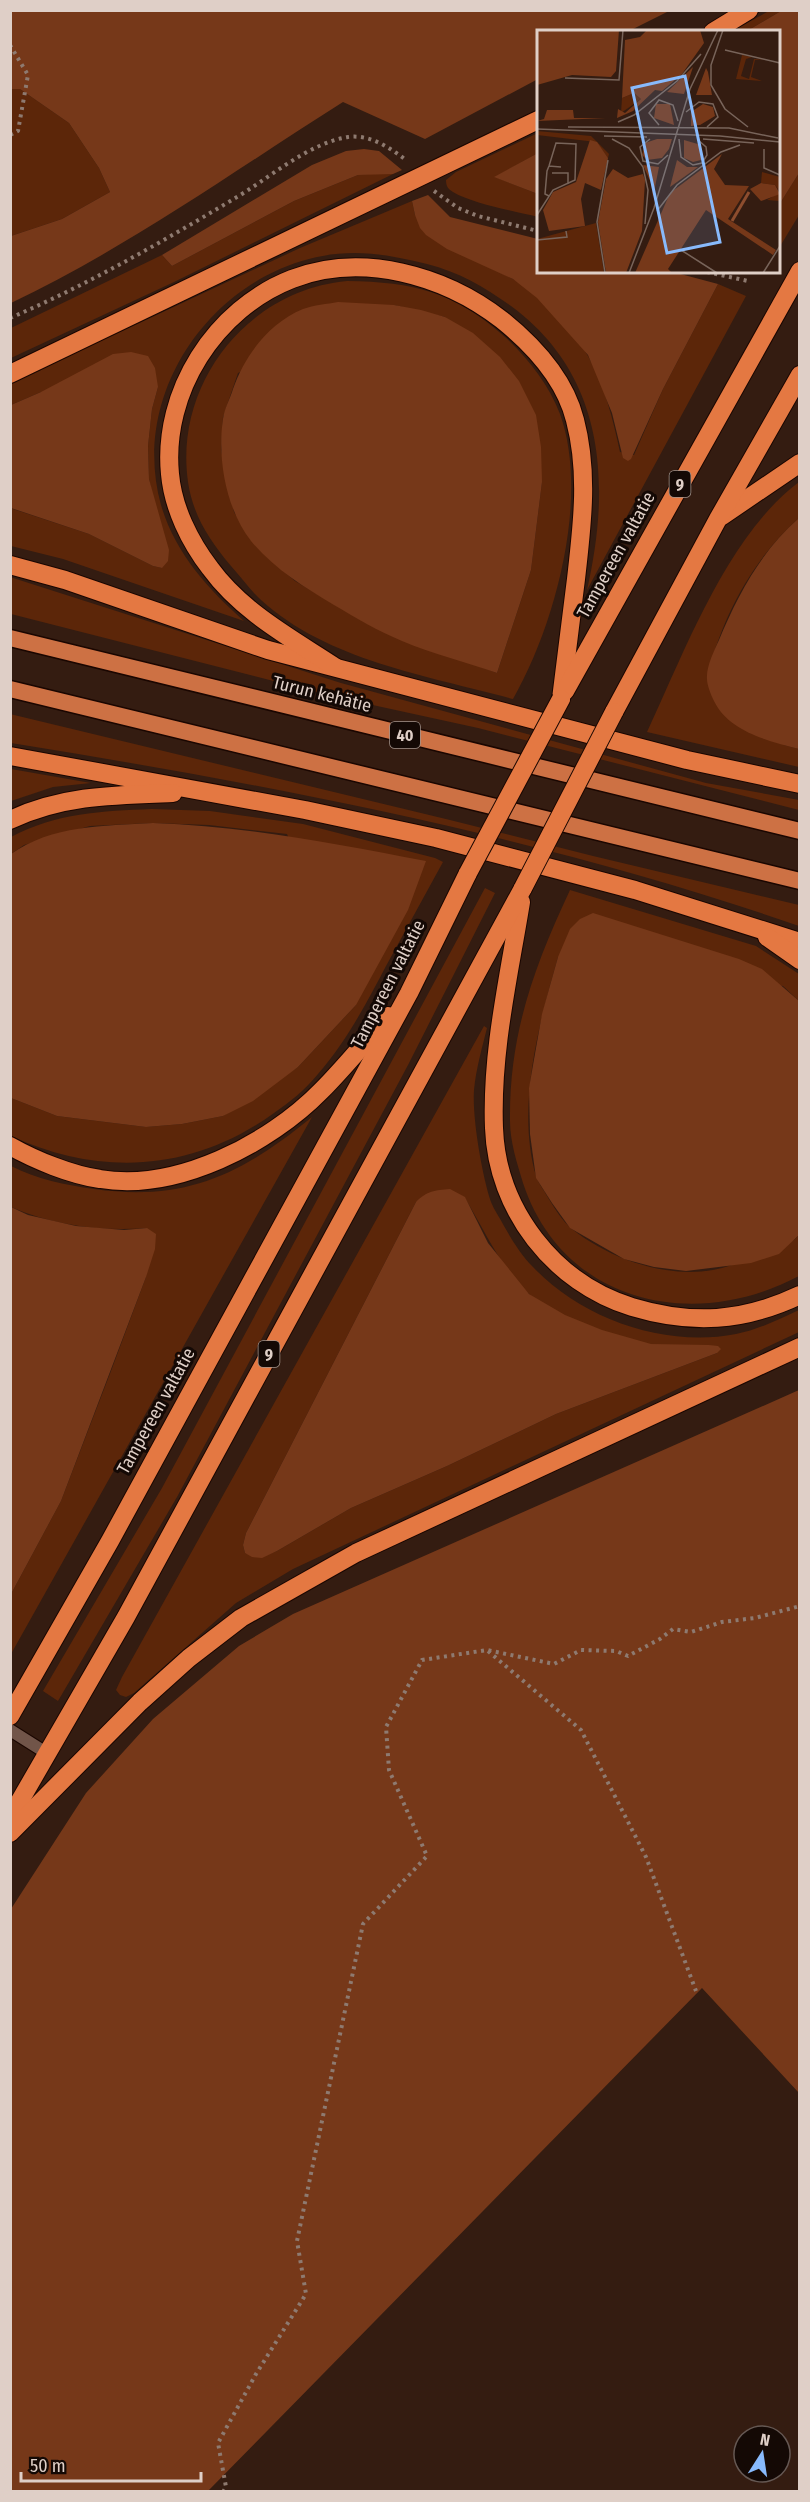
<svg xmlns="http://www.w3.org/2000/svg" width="810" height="2502" font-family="'Fira Sans Condensed',sans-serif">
<rect width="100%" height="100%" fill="#341c11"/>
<!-- green -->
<g fill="#5c2609" fill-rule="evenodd">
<path d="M 769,11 L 781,11 L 747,31 L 731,32 Z"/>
<path d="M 11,89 L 20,89 L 69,123 L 99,168 L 110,192 L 62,219 L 11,236 Z"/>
<path d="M 538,133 L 538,153 L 495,177 L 538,194 L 538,217 C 515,211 473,204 453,192 C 448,189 446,186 446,180 L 456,172 Z"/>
<path d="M 383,173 L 393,174 L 174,282 L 11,358 L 11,328 L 162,255 L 172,266 L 294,201 L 358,175 Z"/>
<path d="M 799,173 L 799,215 L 779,248 L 779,205 Z"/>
<path d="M 412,201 L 415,215 C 437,231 459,249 482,264 C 491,269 502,273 511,278 C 534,290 575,333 588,356 C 605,386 613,420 620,452 L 634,455 L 663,389 L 718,284 L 746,296 L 587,590 C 611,484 606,376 511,306 C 484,287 459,272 427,264 C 387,254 350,248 309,259 C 205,286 131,398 161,505 C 175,553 208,589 244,621 L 63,559 L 11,546 L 10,508 L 89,534 L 153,566 L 162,568 L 156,511 L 149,479 L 148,446 L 152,409 L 158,387 L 41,392 L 11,405 L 11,383 L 300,248 Z"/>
<path d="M 347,281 C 414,282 455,292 505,337 C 528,358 549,385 560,414 C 590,497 555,626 513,699 C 429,676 328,661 261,600 C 250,590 241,577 231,566 C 210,541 193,516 188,482 C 174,383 248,290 347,281 ZM 394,305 L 445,317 L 542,482 L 531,570 L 497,673 L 366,623 L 295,581 L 268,558 L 250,539 L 234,512 L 221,450 L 223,417 L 238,373 Z"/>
<path d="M 799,482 L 799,518 C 753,558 720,620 707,679 L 784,745 L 799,749 L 799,767 L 647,732 C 685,651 727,536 799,482 Z"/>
<path d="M 10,577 L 341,683 L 706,783 L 799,800 L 799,810 L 478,728 L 336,697 L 11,614 Z"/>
<path d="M 10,714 L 450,820 L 593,856 L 799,905 L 799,926 C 544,837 277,786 11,743 Z"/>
<path d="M 11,769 L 91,783 L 53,787 L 11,801 Z"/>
<path d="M 152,809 L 210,811 L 303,824 L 435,858 L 443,862 C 424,897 405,931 386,966 C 366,1004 346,1042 318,1074 C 305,1090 290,1102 274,1113 C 193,1172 100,1177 11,1136 L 11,1098 L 57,1116 L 146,1127 L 182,1124 L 223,1116 L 298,1067 L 356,1005 L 287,834 L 209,825 L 153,823 L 90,826 L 24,845 L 11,854 L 11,837 C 56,813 102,811 152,809 Z"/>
<path d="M 485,888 L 495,893 L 408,1065 L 177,1497 L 58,1701 L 43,1691 L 162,1488 Z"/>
<path d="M 570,890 L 756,946 L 799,974 L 799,1001 L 783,986 L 558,957 C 539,1024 516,1107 536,1176 C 538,1183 544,1190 547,1196 C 554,1207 562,1221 572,1229 C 611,1260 672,1281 722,1268 C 746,1261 770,1249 794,1240 L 799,1235 L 799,1276 C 694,1332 563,1304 523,1183 C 517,1163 510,1142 510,1121 C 509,1034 534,967 570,890 Z"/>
<path d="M 484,1026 L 487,1028 C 482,1048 476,1069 474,1090 C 472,1117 482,1175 491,1202 C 494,1210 500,1218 504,1226 C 512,1240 521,1255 533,1267 C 582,1319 665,1348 736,1334 C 758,1330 779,1319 799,1310 L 799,1332 L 293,1569 L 236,1603 L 134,1693 L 126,1697 L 120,1695 L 116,1690 L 122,1677 ZM 465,1198 C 485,1231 499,1265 528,1293 C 552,1316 616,1338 649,1344 C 668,1347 690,1345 709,1345 L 717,1353 L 556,1414 L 447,1466 L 351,1508 L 277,1551 L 262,1557 L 245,1553 L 243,1545 L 246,1533 L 416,1202 Z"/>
<path d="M 312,1117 L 11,1654 L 11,1594 L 61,1501 L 111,1371 L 146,1277 L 147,1228 C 101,1232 53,1225 11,1207 L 11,1166 C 36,1179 66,1185 94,1189 C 186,1202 242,1174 312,1117 Z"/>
</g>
<!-- forest -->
<g fill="#763819">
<path d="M 11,10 L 669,10 L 669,11 L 629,31 L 538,32 L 538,79 L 425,139 L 343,102 C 234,171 127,248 11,303 L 11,236 L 62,219 L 110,192 L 99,168 L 69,123 L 20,89 L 11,89 Z"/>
<path d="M 781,11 L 799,11 L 799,173 L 779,205 L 778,32 L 747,31 Z"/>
<path d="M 364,149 L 379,151 L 402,170 L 393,174 L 358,175 L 294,201 L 172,266 L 162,255 L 312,165 L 346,151 Z"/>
<path d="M 538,153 L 538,194 L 494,177 Z"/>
<path d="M 428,195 L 450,217 L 538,239 L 538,272 L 673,272 L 718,284 L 663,389 L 631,459 L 628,461 L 623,458 L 612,413 L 588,355 L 537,298 L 513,279 L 447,249 L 426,235 L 420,228 L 415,215 L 412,201 Z"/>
<path d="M 338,302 L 394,305 L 421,310 L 445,317 L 473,333 L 500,357 L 519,381 L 536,415 L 541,447 L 542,482 L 531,570 L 497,673 C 466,662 433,654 402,641 C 378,631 356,618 334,605 C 304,587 273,568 251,541 C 226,509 217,458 223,419 C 224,409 230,399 233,389 C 245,355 269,323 303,309 C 314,305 327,304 338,302 Z"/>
<path d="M 131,352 L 148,356 L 155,368 L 158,387 L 152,409 L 148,446 L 149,479 L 169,550 L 168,561 L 162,568 L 153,566 L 89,534 L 11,508 L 11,405 L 41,392 L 113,354 Z"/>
<path d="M 799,518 L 799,749 C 769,741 729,732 714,701 C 711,695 707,685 707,679 C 706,667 714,651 719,640 C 738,594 762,550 799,518 Z"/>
<path d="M 153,823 C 246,826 335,844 426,861 L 408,910 L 356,1005 L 298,1067 L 253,1101 L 223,1116 L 182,1124 L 146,1127 L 57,1116 L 11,1098 L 11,854 C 52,825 103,826 153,823 Z"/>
<path d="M 593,913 L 739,959 L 762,969 L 799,1001 L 799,1235 L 779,1254 L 751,1263 L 686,1271 L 654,1267 L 624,1259 L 570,1228 L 552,1203 L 536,1178 L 530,1134 L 529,1088 L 542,1014 L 558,957 L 570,929 L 580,919 Z"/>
<path d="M 450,1189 L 465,1197 L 488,1243 L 529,1294 L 565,1315 L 602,1330 L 651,1344 L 709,1345 L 718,1346 L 721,1349 L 717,1353 L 556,1414 L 447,1466 L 351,1508 L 277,1551 L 262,1558 L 252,1557 L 245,1553 L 243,1545 L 246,1533 L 416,1202 C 427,1191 435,1190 450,1189 Z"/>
<path d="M 11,1207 L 28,1215 L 76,1226 L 124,1230 L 147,1228 L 156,1234 L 155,1249 L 146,1277 L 61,1501 L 11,1594 Z"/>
<path d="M 799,1390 L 799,2093 L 702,1988 L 208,2491 L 11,2491 L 11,1909 L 86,1793 L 153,1719 L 239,1646 L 293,1614 Z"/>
</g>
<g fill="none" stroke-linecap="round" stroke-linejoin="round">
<defs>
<path id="service" d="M 10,1730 L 48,1754"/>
<g id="trunk">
<path d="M 10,638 L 800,831"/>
<path d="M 10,689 L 800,881"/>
</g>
<g id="motorway">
<path d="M 713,32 L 749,10"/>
<path d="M 10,374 L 538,120"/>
<path d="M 722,516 L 800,463"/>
<path d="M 10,565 L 65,580 L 268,650 L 687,760 L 800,784"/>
<path d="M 335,667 C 291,638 242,612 210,568 C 190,542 173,508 170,474 C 162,392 215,309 292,279 C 362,252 444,275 502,320 C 533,345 565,380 575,420 C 589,473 582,526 576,579 C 571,619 566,659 561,699"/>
<path d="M 565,691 L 800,271"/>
<path d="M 614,712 L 718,519 L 800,375"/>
<path d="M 10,756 L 305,810 L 436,838 L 635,890 L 800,942"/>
<path d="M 10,820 C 62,795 116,795 173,793"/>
<path d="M 521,902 C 509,976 491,1052 494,1128 C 497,1210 554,1283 632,1307 C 692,1325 743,1322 800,1295"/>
<path d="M 767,937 L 800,960"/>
<path d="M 10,1146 C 35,1160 71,1175 100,1179 C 176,1192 269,1144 321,1091 C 344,1068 366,1041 388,1016"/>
<path d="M 10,1716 L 110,1541 L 409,993 L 468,873"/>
<path d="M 10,1818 L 126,1617 L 523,888"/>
<path d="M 10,1833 L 140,1702 L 189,1658 L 241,1618 L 356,1553 L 800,1347"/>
</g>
</defs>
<!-- service casing -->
<use href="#service" stroke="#1a0600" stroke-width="14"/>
<!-- trunk casing -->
<use href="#trunk" stroke="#1a0600" stroke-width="19"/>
<!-- motorway casing -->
<use href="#motorway" stroke="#1a0600" stroke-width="20"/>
<!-- path -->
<g stroke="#8e7a70" stroke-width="4" stroke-dasharray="3 4.5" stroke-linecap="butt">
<path d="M 10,45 L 28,75 L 18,131 L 10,135"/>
<path d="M 434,191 L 458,208 L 478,216 L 538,231"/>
<path d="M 707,272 L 748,281"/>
<path d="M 10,318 C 87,285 160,243 232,200 C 267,180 308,143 348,137 C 370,134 390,148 406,160"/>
<path d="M 488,1651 L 581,1730 L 646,1857 L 696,1991"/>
<path d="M 223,2492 L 226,2487 L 218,2443 L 256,2374 L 306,2294 L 297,2241 L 363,1924 L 427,1856 L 389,1770 L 386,1727 L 422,1660 L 487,1650 L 554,1664 L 581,1650 L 616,1651 L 628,1656 L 660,1639 L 673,1629 L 691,1632 L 722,1622 L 755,1618 L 800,1606"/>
</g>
<!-- service -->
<use href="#service" stroke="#715549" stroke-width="12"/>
<!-- trunk -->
<use href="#trunk" stroke="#cd7144" stroke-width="16"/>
<!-- motorway -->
<use href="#motorway" stroke="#e47842" stroke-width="18"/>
<defs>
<g id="motorway-bridge">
<path d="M 468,873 L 561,699"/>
<path d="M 523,888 L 614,712"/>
</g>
</defs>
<!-- motorway-bridge casing -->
<use href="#motorway-bridge" stroke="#1a0600" stroke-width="20" stroke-linecap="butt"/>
<!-- motorway-bridge -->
<use href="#motorway-bridge" stroke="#e47842" stroke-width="18"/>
</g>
<g text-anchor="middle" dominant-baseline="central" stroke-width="6" stroke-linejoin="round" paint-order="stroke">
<!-- shield labels -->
<g fill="#140905" stroke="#a2948d" stroke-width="1.5">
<rect x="669.5" y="471" width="21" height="26" rx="4.5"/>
<rect x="390" y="722" width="30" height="26" rx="4.5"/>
<rect x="258.5" y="1341" width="21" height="26" rx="4.5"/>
</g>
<g font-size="16" font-weight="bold" fill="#dfcfc7">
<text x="680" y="484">9</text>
<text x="405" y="735">40</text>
<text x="269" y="1354">9</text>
</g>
<!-- street labels -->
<g font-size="18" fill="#dfcfc7" stroke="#140905">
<text transform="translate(616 555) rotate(-61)">Tampereen valtatie</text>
<text transform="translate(322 694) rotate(14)">Turun kehätie</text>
<text transform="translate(388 984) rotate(-63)">Tampereen valtatie</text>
<text transform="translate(156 1411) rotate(-61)">Tampereen valtatie</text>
</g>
</g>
<!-- overview -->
<g transform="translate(537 30)">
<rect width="243" height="243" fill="#341c11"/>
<path d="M 205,25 L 215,27 L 209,29 L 204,46 L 212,49 L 217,29 L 227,30 L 218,30 L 214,47 L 225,51 L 199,49 ZM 97,63 L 104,69 L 84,83 L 85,68 ZM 0,101 L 54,106 L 72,124 L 71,128 L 59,112 L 0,105 ZM 225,142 L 243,147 L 243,171 L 230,170 L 243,162 L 238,155 L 224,153 ZM 59,193 L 67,243 L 0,243 L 0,209 Z" fill="#5c2609"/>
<path d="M 0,0 L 82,0 L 79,41 L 74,47 L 35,45 L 0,55 ZM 110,0 L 163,0 L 167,13 L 145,44 L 125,61 L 118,60 L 96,81 L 80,88 L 81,79 L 88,83 L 104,69 L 97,63 L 85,68 L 88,10 L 103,7 ZM 156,37 L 147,64 L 130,62 ZM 169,38 L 171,42 L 175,65 L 159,65 ZM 119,74 L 133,74 L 137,95 L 117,88 ZM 166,74 L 176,77 L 178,86 L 163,95 L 154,96 L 154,82 ZM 10,80 L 36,80 L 37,88 L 69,88 L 0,91 L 7,89 ZM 120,109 L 135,109 L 132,119 L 125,128 L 110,130 L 105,125 L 108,113 ZM 53,110 L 60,112 L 71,128 L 64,160 L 48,153 L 44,169 L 48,196 L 12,201 L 6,180 L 16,162 L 39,152 ZM 147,110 L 164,115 L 164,130 L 156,132 L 147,128 ZM 185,124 L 177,139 L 188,155 L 212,156 L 191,189 L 239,220 L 236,225 L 169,180 L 131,239 L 135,243 L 98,243 L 133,163 ZM 140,130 L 150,137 L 161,137 L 133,157 ZM 106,135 L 122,137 L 116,167 L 114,153 ZM 76,139 L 91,148 L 106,144 L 108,150 L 105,201 L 89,243 L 69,243 L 61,192 L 69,149 ZM 224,153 L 238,155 L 243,164 L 224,171 L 213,159 Z" fill="#763819"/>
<path fill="none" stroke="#8d4d2e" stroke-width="3" d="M 195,191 L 212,162"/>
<path fill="none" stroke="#78645a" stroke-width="1.5" d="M 186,0 L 174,35 L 174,55 L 188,79 L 211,97M 188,20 L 243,33M 28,48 L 82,50 L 86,0M 149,82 L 162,72 L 176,74 L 181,87 L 170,97M 81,92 L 97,85 L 140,51 L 164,24M 122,95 L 112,83 L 122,70 L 136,75 L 141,91M 31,97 L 192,98 L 241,108M 0,99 L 183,106 L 243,112M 67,106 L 110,107M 75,109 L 92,118 L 106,137 L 111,160 L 108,194M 113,109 L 103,117 L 106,131 L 121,134 L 131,125M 142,109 L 144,127 L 156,135 L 165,133 L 170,125 L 169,117 L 161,110M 166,109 L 217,113M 227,119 L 227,138 L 243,145M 15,143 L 31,143 L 31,154M 12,166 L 8,164 L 10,141 L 12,136 L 24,137M 120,181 L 140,155 L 184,122 L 203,115M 0,185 L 16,160 L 38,150 L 39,114 L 19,113 L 12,136M 0,210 L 30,207 L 29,201M 144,220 L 180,243M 68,243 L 60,192 L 71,130M 92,243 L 117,178 L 153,59 L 181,0M 226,243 L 243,216"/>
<path fill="#88bafc" fill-opacity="0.15" stroke="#88bafc" stroke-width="3" d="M 148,46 L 183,212 L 130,223 L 95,58 Z"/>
<rect width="243" height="243" fill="none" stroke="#dfcfc7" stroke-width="3"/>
</g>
<!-- border -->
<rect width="810" height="2502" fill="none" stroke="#dfcfc7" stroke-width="24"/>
<!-- north arrow -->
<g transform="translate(762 2454) rotate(12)"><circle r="28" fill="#140905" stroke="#655853" stroke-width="1.5"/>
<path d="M0-4.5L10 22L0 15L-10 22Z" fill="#88bafc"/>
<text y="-9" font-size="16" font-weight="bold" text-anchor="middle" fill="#dfcfc7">N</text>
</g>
<!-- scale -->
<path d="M21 2472v9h180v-9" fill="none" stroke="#dfcfc7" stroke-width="3"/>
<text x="30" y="2472" font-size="18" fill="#dfcfc7" stroke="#140905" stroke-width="4.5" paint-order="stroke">50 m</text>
</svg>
